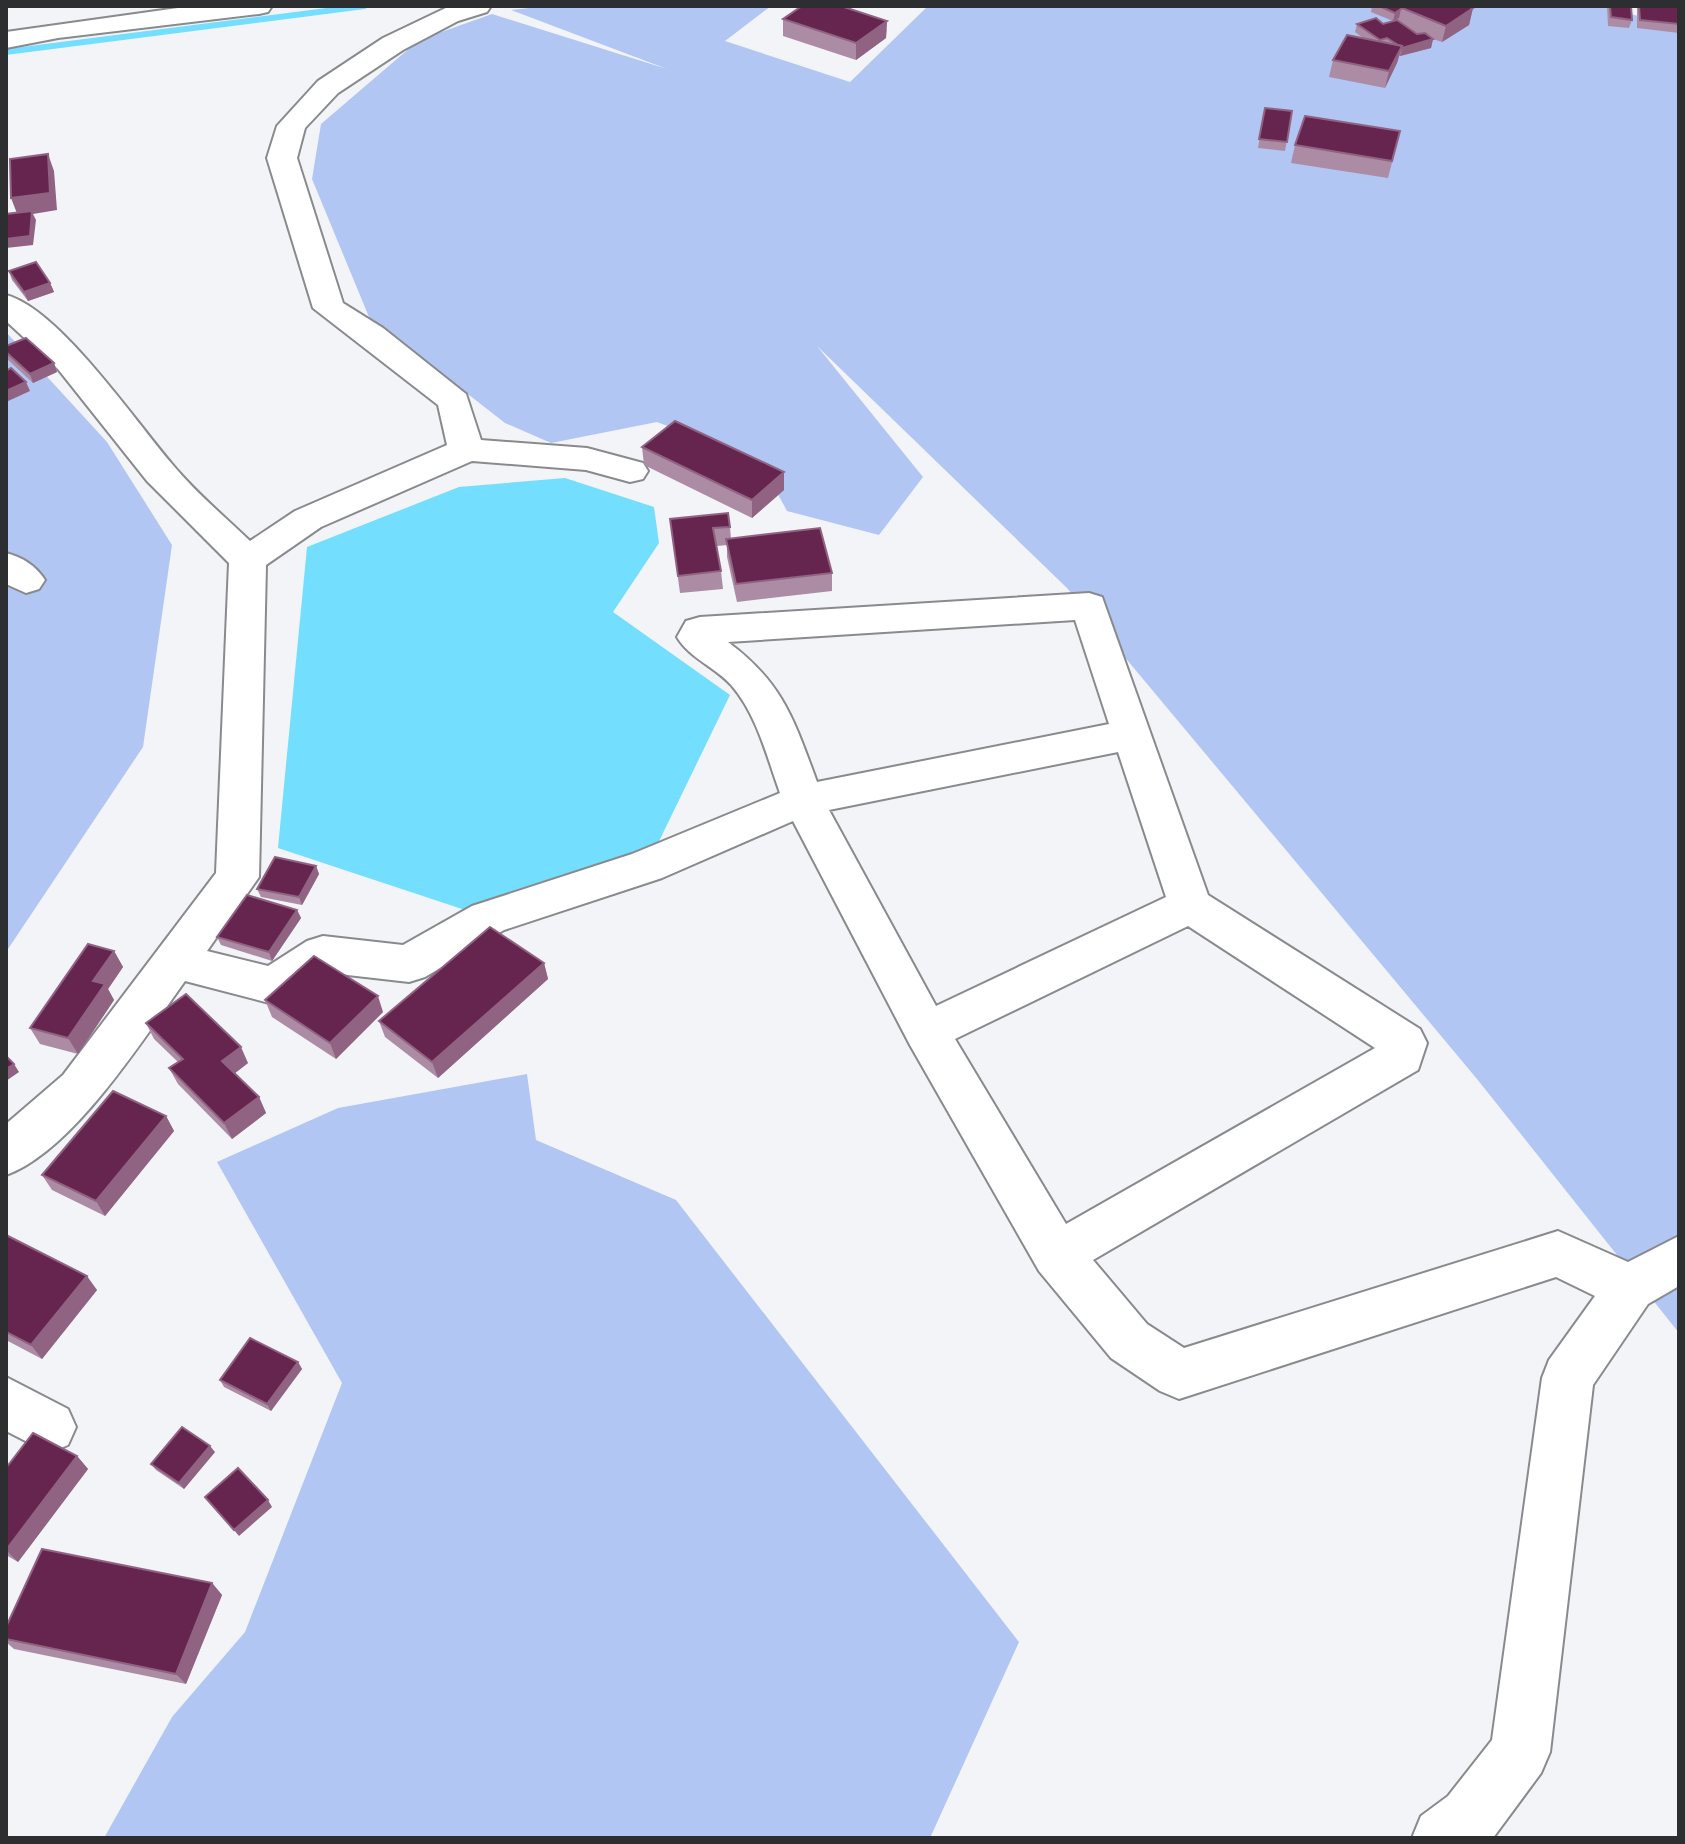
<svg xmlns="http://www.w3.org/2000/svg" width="1685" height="1844" font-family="'Roboto Condensed',sans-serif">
<rect width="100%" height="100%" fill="#f2f4f8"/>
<!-- green -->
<g fill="#b2c6f3">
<path d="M 547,6 L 771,6 L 725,41 L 850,82 L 928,6 L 1604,6 L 1679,28 L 1679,1333 L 1477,1079 L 1067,588 L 817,346 L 923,477 L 879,535 L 787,511 L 760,461 L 657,422 L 551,443 L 505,423 L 369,317 L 312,179 L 321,124 L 419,40 L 492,14 L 667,69 L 511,10 Z"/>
<path d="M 6,332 L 107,442 L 172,545 L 143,747 L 6,952 Z"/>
<path d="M 527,1074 L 536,1140 L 676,1200 L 1019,1642 L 930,1838 L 104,1838 L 172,1717 L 245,1632 L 342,1383 L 217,1162 L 338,1108 Z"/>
</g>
<!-- water -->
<path fill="#73defd" d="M 565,478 L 654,507 L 659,543 L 613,612 L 730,695 L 647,866 L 468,911 L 278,848 L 307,547 L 459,487 Z"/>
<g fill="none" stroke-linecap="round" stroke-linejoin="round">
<!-- stream -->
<path fill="#73defd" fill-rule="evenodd" d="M 342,6 L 370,6 L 365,9 L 6,55 L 6,49 Z"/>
<defs>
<g id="minor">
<path d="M 192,6 L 272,6 L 268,12 L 259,14 L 58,38 L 6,48 L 6,32 Z"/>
<path d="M 450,6 L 491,6 L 487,12 L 458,21 L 403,50 L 338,93 L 305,128 L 297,158 L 343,303 L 383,328 L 466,394 L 481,440 L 587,448 L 643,463 L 648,471 L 643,479 L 630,482 L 586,470 L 472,461 L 321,527 L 266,565 L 259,877 L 207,951 L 268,966 L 307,941 L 323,936 L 403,945 L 472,906 L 632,854 L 780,793 C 767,757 757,715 732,686 C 716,667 690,659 677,637 L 686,621 L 700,617 L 1089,593 L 1102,597 L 1208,895 L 1420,1029 L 1427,1043 L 1418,1070 L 1093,1260 L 1147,1324 L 1184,1348 L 1558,1231 L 1628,1262 L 1679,1236 L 1679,1286 L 1648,1304 L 1593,1385 L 1550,1752 L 1541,1773 L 1493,1838 L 1412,1838 L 1421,1816 L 1448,1796 L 1492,1740 L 1542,1378 L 1549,1360 L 1595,1296 L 1556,1277 L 1179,1399 L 1160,1391 L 1111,1358 L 1039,1271 L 910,1045 L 793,821 L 662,878 L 504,930 L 425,977 L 409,982 L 330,973 L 289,999 L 273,1004 L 185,981 C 143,1039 73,1151 6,1175 L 6,1124 L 63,1075 L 216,873 L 229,563 L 147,481 L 58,369 L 6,321 L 6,295 C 59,309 135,421 172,464 C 195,492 224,516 250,541 L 295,511 L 447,445 L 438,405 L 313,308 L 267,158 L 277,126 L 318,81 L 383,38 ZM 1075,620 L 1109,724 L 817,782 C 794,720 783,683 728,642 ZM 1118,752 L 1166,897 L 936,1006 L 829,810 ZM 1188,926 L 1375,1048 L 1066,1224 L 955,1039 Z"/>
<path d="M 6,553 C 22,557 36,566 45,580 L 39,589 L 26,593 L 6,584 Z"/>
<path d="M 6,1377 L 68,1409 L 76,1427 L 68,1445 L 49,1453 L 6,1431 Z"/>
</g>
</defs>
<!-- minor casing -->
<use href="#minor" stroke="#898a8e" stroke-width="4"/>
<!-- minor -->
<use href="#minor" fill="#fff" fill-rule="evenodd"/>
</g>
<!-- wall -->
<g fill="#ac8ca4">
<path d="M 1372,6 L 1467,6 L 1473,8 L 1469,25 L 1442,42 L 1433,39 L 1431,48 L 1400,56 L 1399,56 L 1397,63 L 1385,88 L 1329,77 L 1333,60 L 1363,38 L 1355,32 L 1357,24 L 1383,24 L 1393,21 L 1371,12 Z"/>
<path d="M 1607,6 L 1631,6 L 1632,20 L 1629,28 L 1608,26 Z"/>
<path d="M 1637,6 L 1679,6 L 1679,33 L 1637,28 Z"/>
<path d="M 783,19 L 887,21 L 886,38 L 856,60 L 783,36 Z"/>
<path d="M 1265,108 L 1292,111 L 1285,151 L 1258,148 Z"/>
<path d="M 1400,131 L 1388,178 L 1291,163 L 1295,145 Z"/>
<path d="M 9,271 L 50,283 L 54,292 L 28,301 L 12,280 Z"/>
<path d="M 6,346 L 54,363 L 57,372 L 33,383 L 6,358 Z"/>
<path d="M 642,447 L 784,472 L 784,490 L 752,518 L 644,465 Z"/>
<path d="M 670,519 L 730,527 L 731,539 L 832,573 L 832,591 L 737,602 L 727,557 L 727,545 L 717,546 L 721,571 L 723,589 L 680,593 Z"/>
<path d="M 316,866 L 319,874 L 302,905 L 261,897 L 257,889 Z"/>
<path d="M 297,910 L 301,918 L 272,961 L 221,945 L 217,937 Z"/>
<path d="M 114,951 L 123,967 L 108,989 L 114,1000 L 78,1054 L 40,1044 L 30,1028 Z"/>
<path d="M 544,963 L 548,979 L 438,1078 L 385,1037 L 379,1021 Z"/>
<path d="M 265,1000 L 383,1012 L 336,1059 L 272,1017 Z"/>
<path d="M 146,1023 L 248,1063 L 235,1073 L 259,1097 L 266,1113 L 232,1139 L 178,1084 L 169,1068 L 178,1062 L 154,1039 Z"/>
<path d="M 166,1116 L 174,1131 L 105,1216 L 52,1190 L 42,1175 Z"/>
<path d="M 6,1235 L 97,1290 L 42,1359 L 6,1340 Z"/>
<path d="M 298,1362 L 302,1369 L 271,1411 L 224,1387 L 220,1380 Z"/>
<path d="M 215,1452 L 184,1489 L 156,1470 L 151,1464 Z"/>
<path d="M 77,1456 L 88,1469 L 18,1562 L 6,1555 L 6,1468 Z"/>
<path d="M 212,1583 L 222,1595 L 186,1684 L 14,1649 L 6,1642 L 6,1627 Z"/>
</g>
<!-- shaded-wall -->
<g fill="#906382">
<path d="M 1473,8 L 1469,25 L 1442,42 L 1446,26 Z"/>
<path d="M 1401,9 L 1399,18 L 1393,21 L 1395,13 Z"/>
<path d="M 887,21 L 886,38 L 856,60 L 856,43 Z"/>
<path d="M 1433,39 L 1431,48 L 1400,56 L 1402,48 Z"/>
<path d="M 1402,46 L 1397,63 L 1385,88 L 1389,71 Z"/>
<path d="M 48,154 L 54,171 L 57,210 L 33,214 L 36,220 L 33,245 L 6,248 L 6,239 L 18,216 L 11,198 Z"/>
<path d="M 50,283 L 54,292 L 28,301 L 24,292 Z"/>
<path d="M 54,363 L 57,372 L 33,383 L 30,374 Z"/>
<path d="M 26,382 L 30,391 L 6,402 L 6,391 Z"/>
<path d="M 784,472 L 784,490 L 752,518 L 752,500 Z"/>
<path d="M 316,866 L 319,874 L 302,905 L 299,897 Z"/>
<path d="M 297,910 L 301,918 L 272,961 L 269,952 Z"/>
<path d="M 114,951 L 123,967 L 108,989 L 114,1000 L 78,1054 L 68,1038 L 93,981 Z"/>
<path d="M 544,963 L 548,979 L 438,1078 L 432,1062 Z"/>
<path d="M 378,996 L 383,1012 L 336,1059 L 330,1043 Z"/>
<path d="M 241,1047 L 248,1063 L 230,1077 L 222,1061 Z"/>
<path d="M 14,1064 L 19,1072 L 6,1081 L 6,1069 Z"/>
<path d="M 259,1097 L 266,1113 L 232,1139 L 224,1123 Z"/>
<path d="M 166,1116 L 174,1131 L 105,1216 L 96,1201 Z"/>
<path d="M 87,1276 L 97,1290 L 42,1359 L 31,1345 Z"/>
<path d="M 298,1362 L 302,1369 L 271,1411 L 267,1404 Z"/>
<path d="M 210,1446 L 215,1452 L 184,1489 L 179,1483 Z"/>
<path d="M 77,1456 L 88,1469 L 18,1562 L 6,1550 Z"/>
<path d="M 268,1500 L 272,1507 L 239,1536 L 234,1530 Z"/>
<path d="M 212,1583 L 222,1595 L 186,1684 L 176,1674 Z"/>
</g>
<!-- building -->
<g fill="#66254f" stroke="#906382" stroke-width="2">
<path d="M 802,6 L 841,6 L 887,21 L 856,43 L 783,19 Z"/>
<path d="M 1379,6 L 1405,6 L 1395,13 Z"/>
<path d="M 1405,6 L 1467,6 L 1473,8 L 1446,26 L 1402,8 Z"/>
<path d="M 1610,6 L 1631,6 L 1632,20 L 1611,17 Z"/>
<path d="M 1639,6 L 1679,6 L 1679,24 L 1640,20 Z"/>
<path d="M 1376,18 L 1383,24 L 1397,20 L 1417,34 L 1425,33 L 1433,39 L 1402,48 L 1402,46 L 1398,45 L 1387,38 L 1380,40 L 1357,24 Z"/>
<path d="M 1347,35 L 1402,46 L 1389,71 L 1333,60 Z"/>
<path d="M 1265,108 L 1292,111 L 1287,142 L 1259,139 Z"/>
<path d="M 1305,116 L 1400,131 L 1392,161 L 1295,145 Z"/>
<path d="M 48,154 L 50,193 L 11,198 L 10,159 Z"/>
<path d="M 32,211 L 30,236 L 6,239 L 6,214 Z"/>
<path d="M 36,262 L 50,283 L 24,292 L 9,271 Z"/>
<path d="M 26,338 L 54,363 L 30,374 L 6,352 L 6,346 Z"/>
<path d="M 11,368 L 26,382 L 6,391 L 6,371 Z"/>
<path d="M 675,421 L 784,472 L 752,500 L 642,447 Z"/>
<path d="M 728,513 L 730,527 L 713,528 L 721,571 L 678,576 L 670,519 Z"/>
<path d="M 820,528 L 832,573 L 736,584 L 726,539 Z"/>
<path d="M 275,857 L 316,866 L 299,897 L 257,889 Z"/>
<path d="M 247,895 L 297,910 L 269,952 L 217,937 Z"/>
<path d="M 490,927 L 544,963 L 432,1062 L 379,1021 Z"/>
<path d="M 88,944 L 114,951 L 93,981 L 105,984 L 68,1038 L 30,1028 Z"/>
<path d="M 314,956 L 378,996 L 330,1043 L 265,1000 Z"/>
<path d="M 186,994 L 241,1047 L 222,1061 L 259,1097 L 224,1123 L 169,1068 L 183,1059 L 146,1023 Z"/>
<path d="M 6,1056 L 14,1064 L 6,1069 Z"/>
<path d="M 113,1091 L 166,1116 L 96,1201 L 42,1175 Z"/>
<path d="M 6,1235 L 87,1276 L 31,1345 L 6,1332 Z"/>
<path d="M 250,1338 L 298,1362 L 267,1404 L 220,1380 Z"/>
<path d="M 182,1427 L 210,1446 L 179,1483 L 151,1464 Z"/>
<path d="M 33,1433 L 77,1456 L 6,1550 L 6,1468 Z"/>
<path d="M 238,1468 L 268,1500 L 234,1530 L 205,1497 Z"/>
<path d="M 42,1549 L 212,1583 L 176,1674 L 6,1639 L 6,1627 Z"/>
</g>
<!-- border -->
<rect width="1685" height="1844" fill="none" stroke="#2d2e30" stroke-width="16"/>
</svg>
